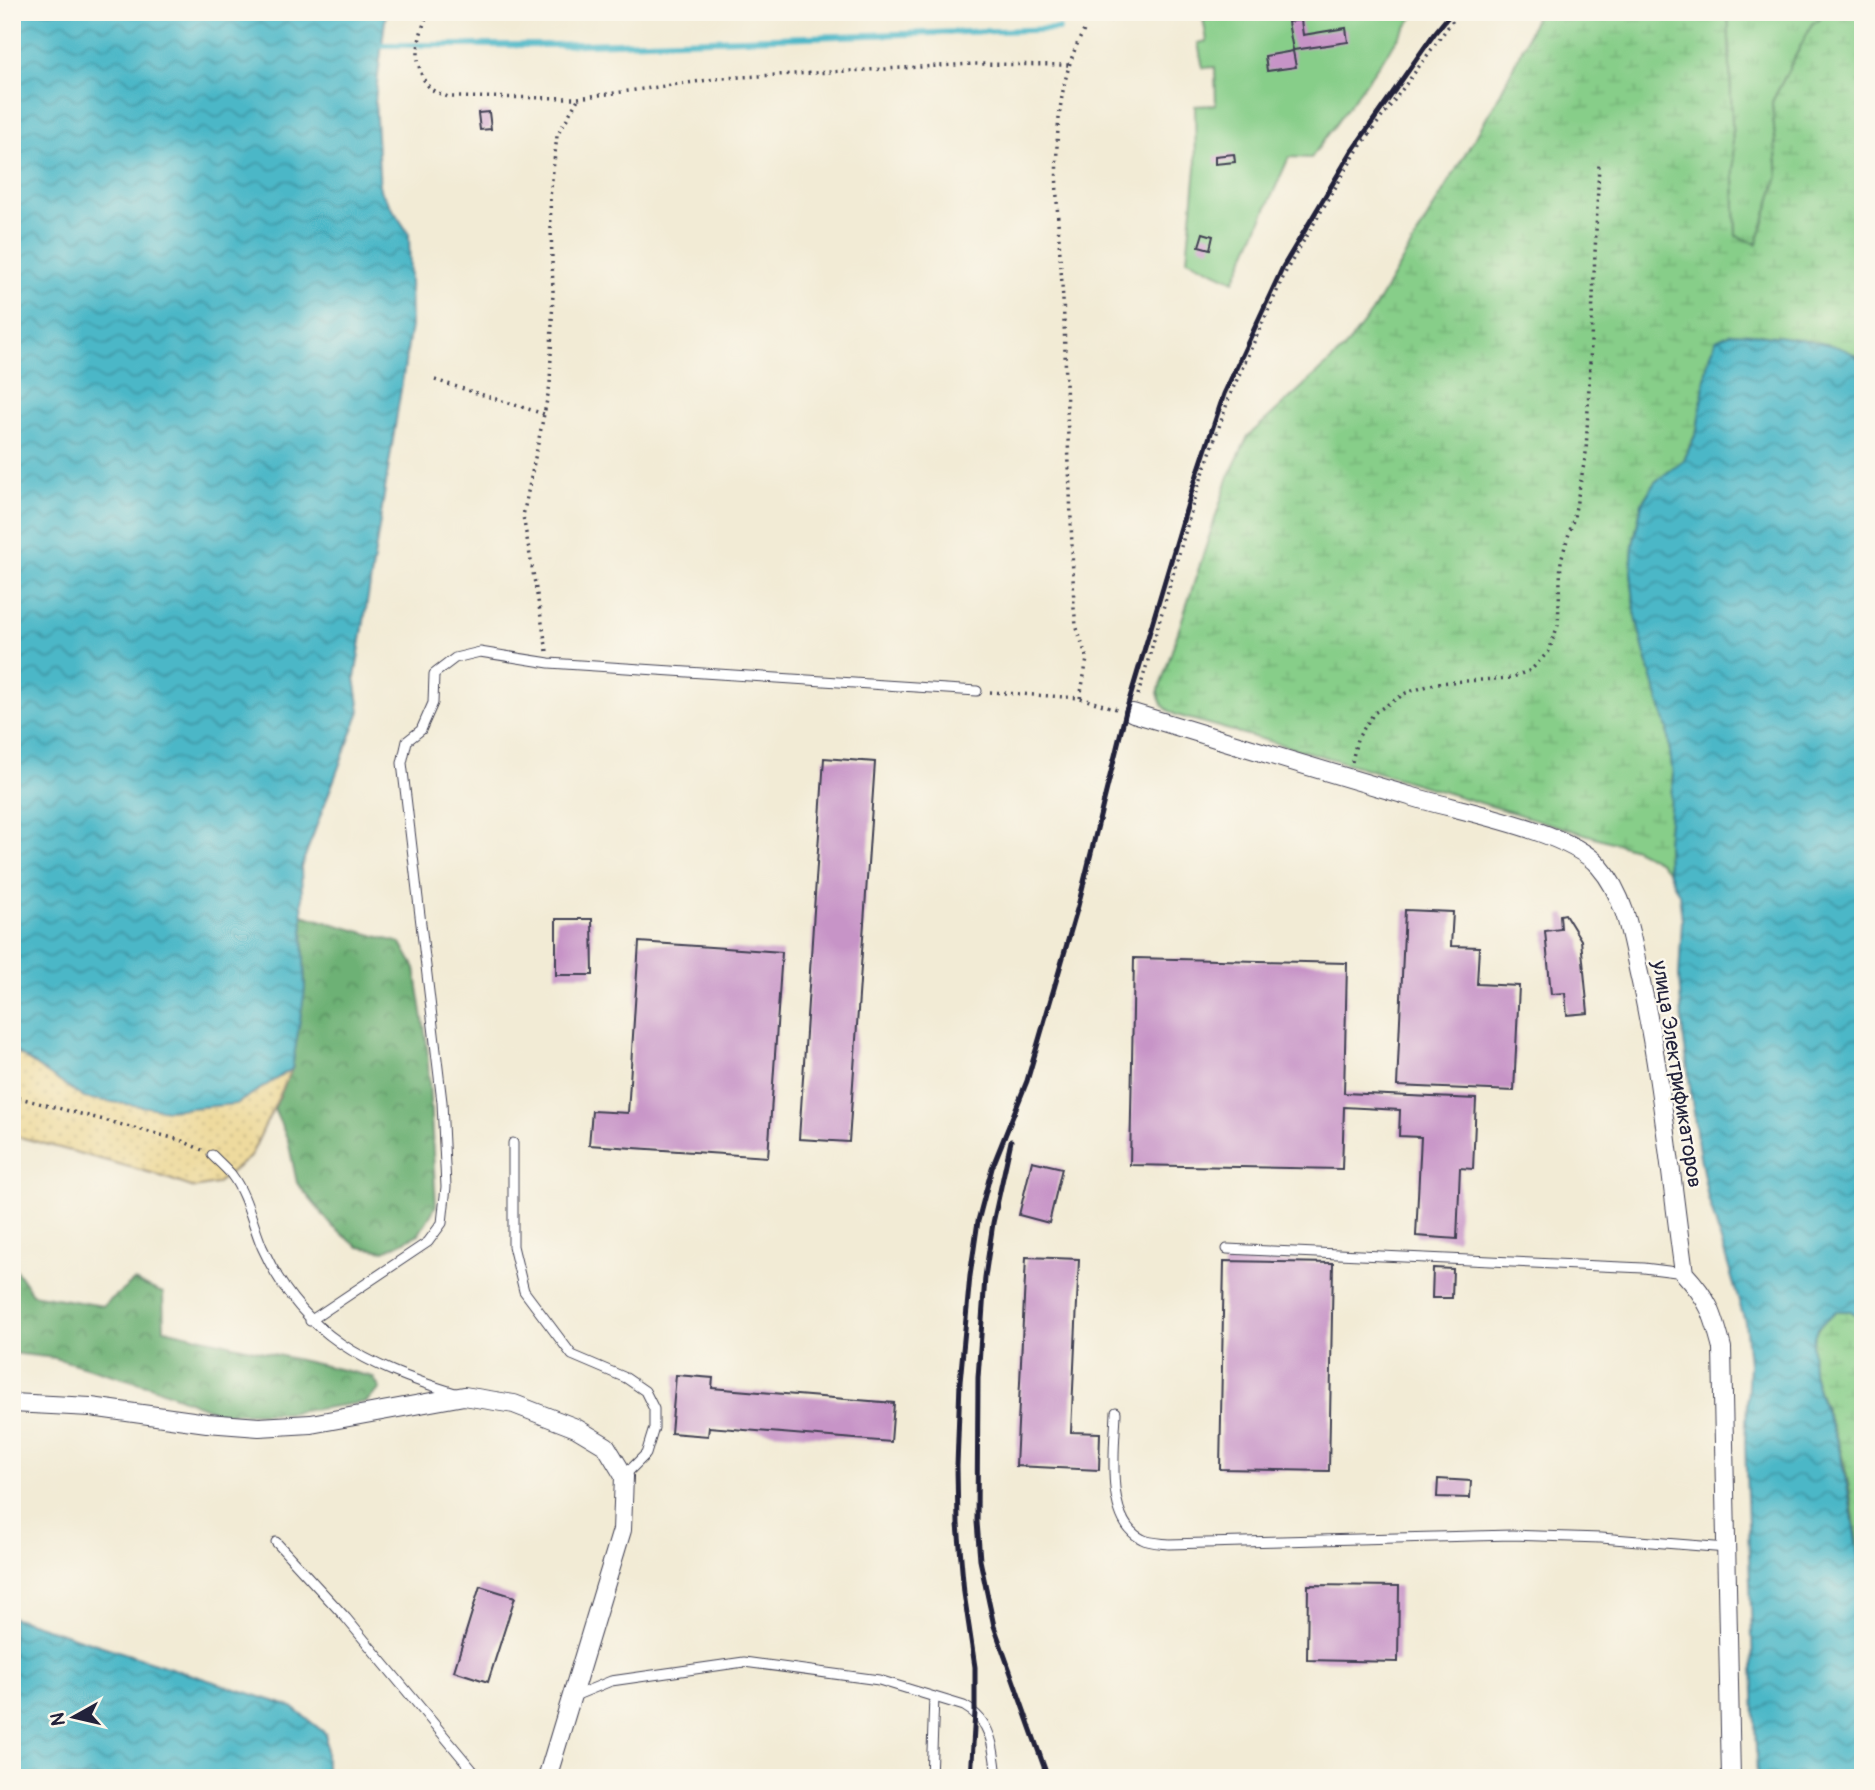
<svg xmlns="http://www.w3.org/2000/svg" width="1875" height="1790" font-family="Pangolin,sans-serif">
<defs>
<pattern id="grass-tufts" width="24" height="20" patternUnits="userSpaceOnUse" patternTransform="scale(1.75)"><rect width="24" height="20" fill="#87ce89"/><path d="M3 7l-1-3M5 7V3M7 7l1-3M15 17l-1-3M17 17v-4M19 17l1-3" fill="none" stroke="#74b177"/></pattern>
<pattern id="forest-crowns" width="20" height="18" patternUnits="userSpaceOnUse" patternTransform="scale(1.75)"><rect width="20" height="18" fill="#6db175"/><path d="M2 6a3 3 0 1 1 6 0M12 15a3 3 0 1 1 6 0" fill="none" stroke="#599061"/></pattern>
<pattern id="wetland-marsh" width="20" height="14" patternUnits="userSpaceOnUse" patternTransform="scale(1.75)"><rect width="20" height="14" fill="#87ce89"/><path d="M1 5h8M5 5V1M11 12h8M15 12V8" fill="none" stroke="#74b177"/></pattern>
<pattern id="sand-dots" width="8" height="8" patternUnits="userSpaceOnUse" patternTransform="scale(1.75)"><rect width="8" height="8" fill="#eeda9e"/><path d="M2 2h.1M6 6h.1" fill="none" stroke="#ccbb89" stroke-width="1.8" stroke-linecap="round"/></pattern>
<pattern id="water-waves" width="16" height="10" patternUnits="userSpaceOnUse" patternTransform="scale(1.75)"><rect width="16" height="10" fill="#4bb7c7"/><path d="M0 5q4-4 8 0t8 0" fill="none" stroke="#3e94a3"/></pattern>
</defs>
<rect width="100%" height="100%" fill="#fbf7ec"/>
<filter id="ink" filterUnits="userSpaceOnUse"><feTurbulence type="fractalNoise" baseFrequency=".0143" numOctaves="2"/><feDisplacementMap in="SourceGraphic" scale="14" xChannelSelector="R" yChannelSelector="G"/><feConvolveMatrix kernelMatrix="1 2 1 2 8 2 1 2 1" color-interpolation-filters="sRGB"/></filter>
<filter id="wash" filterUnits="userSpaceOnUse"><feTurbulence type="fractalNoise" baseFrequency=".00686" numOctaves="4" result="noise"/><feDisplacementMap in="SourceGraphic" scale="28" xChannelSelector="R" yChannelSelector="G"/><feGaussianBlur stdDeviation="1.57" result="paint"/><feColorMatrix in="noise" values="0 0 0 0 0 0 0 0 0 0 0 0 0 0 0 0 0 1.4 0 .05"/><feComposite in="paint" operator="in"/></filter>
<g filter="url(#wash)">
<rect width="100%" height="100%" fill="#f2ebd5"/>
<!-- grass -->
<path fill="url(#grass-tufts)" stroke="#547862" stroke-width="2" d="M 1728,12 L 1827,12 L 1812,24 L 1772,102 L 1778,176 L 1757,244 L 1736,236 Z"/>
<!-- forest -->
<g fill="url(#forest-crowns)" stroke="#486a58" stroke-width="2">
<path d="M 302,915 L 401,943 L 415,968 L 427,1044 L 436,1206 L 419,1234 L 385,1251 L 359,1247 L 333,1227 L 297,1183 L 288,1140 L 274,1109 L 292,1069 L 305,984 Z"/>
<path d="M 12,1264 L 32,1294 L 103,1306 L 134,1281 L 163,1293 L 164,1329 L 373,1377 L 380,1389 L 366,1402 L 288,1413 L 219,1413 L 150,1386 L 55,1358 L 12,1353 Z"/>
</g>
<!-- wetland -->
<g fill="url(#wetland-marsh)" stroke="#547862" stroke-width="2">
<path d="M 1537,12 L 1728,12 L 1736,236 L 1757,244 L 1778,176 L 1772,102 L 1812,24 L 1827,12 L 1863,12 L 1863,366 L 1857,356 L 1829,345 L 1760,334 L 1707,365 L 1697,431 L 1684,460 L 1655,482 L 1642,503 L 1633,545 L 1631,572 L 1635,612 L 1644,651 L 1667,728 L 1673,776 L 1667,843 L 1668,872 L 1660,862 L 1635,849 L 1357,766 L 1176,715 C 1165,709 1161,705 1158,693 L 1229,476 L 1248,436 L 1343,350 L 1372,312 L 1497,100 L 1524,45 Z"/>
<path d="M 1836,1310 L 1851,1311 L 1863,1320 L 1863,1589 C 1856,1541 1853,1489 1838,1442 C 1827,1410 1808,1380 1812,1344 C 1813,1329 1825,1320 1836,1310 Z"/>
</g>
<!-- sand -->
<path fill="url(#sand-dots)" stroke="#887e6c" stroke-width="2" d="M 12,1049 L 84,1098 L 236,1104 L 292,1069 L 250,1157 L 216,1184 L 194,1188 L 155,1174 L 12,1135 Z"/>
<!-- garden -->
<path fill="#87ce89" stroke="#547862" stroke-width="2" d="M 1202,12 L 1417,12 L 1311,158 L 1289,157 L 1234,281 L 1187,259 L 1196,168 L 1195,106 L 1216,105 L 1215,67 L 1203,68 L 1198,43 L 1207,41 Z"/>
<!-- water -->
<g fill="url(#water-waves)" stroke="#366c81" stroke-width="2">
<path d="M 12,12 L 386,12 L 375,100 L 380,190 L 409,234 L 411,326 L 355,678 L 360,711 L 301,867 L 305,990 L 292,1069 L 236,1104 L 168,1110 L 84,1098 L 12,1049 Z"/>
<path d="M 1731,333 C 1758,334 1839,339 1857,357 C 1860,359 1861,363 1863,366 L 1863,1320 L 1851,1311 L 1836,1311 L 1817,1328 L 1812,1343 L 1813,1373 L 1820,1398 L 1838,1443 L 1849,1495 L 1863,1589 L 1863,1778 L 1757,1778 L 1745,1442 L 1749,1364 L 1745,1322 L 1708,1198 L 1698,1146 L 1683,1034 L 1679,977 L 1682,920 L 1679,894 L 1668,872 L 1667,843 L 1673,776 L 1667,728 L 1644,651 L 1635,612 L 1631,572 L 1633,545 L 1642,503 L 1655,482 L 1684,460 L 1697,431 L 1707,365 L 1716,340 Z"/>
<path d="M 12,1617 L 292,1707 L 326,1734 L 326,1778 L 12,1778 Z"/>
</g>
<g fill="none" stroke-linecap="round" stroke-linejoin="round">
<!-- stream -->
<path stroke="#4bb7c7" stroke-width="6" d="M 382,45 L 553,45 L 1059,29"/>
</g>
<g id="blocks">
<!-- building -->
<g fill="#c794c7">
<path d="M 1301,20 L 1303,35 L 1346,28 L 1348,42 L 1293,50 L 1288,22 Z"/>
<path d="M 1293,51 L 1296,67 L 1267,71 L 1265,56 Z"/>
<path d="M 489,112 L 491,129 L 480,130 L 478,113 Z"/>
<path d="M 1234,154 L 1235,162 L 1215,164 L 1215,156 Z"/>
<path d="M 1203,233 L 1213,236 L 1210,249 L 1199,246 Z"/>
<path d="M 824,758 L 875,762 L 849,1142 L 799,1139 Z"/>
<path d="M 1405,910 L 1453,912 L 1451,946 L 1479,947 L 1477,984 L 1519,986 L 1514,1091 L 1397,1086 Z"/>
<path d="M 1565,914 L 1581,940 L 1588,1013 L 1567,1015 L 1565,993 L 1551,994 L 1545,931 L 1561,929 L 1560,915 Z"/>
<path d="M 556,919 L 592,919 L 593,975 L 556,975 Z"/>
<path d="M 639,942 L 782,952 L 768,1157 L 589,1145 L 592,1111 L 628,1113 Z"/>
<path d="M 1134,958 L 1347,963 L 1344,1093 L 1476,1099 L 1473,1169 L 1460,1168 L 1457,1239 L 1416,1236 L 1421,1137 L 1399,1136 L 1400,1110 L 1344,1107 L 1342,1169 L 1130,1165 Z"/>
<path d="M 1032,1161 L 1062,1168 L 1049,1223 L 1019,1215 Z"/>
<path d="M 1026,1257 L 1079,1259 L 1071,1432 L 1100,1433 L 1099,1470 L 1016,1466 Z"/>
<path d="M 1224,1261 L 1333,1263 L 1329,1471 L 1220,1469 Z"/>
<path d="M 1433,1268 L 1453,1269 L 1452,1298 L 1432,1298 Z"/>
<path d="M 676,1375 L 713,1378 L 712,1388 L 894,1403 L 891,1442 L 709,1427 L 708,1436 L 671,1433 Z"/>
<path d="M 1438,1479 L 1471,1481 L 1470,1498 L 1437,1497 Z"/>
<path d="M 1308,1585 L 1399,1586 L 1398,1662 L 1307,1660 Z"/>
<path d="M 480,1586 L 515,1597 L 488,1682 L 454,1671 Z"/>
</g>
</g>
</g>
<g filter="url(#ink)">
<use href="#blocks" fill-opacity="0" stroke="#414052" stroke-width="2"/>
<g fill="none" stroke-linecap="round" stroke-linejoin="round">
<defs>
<g id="lane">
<path d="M 513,1143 L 513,1246 L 524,1291 L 572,1355 L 626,1378 L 645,1391 L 654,1409 L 654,1428 L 646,1454 L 624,1476"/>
<path d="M 212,1155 C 218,1161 225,1167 231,1174 C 247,1195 252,1223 262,1247 C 302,1336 367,1366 455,1393"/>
<path d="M 1227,1249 L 1644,1268 L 1684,1273"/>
<path d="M 310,1321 L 428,1242 L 442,1223 L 446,1187 L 442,1102 L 402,763 L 407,741 L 421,730 L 433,703 L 434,674 L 455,658 L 480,652 L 549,663 L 977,691"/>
<path d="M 1116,1412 C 1115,1446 1104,1521 1142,1539 C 1149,1543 1161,1543 1169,1544 L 1512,1535 L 1601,1538 L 1727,1548"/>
<path d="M 276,1542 L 346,1618 L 479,1778"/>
<path d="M 572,1697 L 611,1681 L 744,1662 L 879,1680 L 964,1706 C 992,1721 994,1749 997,1778"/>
<path d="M 931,1778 L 934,1697"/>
</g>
<g id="street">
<path d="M 1086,12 L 1094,14 L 1110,12"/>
<path d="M 1133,713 C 1226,741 1319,770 1413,797 C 1460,811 1568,830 1599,866 C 1624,894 1631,934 1638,969 C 1661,1069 1670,1172 1684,1273 C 1709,1300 1713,1313 1722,1348 L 1731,1778"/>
<path d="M 12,1403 L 91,1407 L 207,1423 L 259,1427 L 311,1424 L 464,1396 L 514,1404 L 576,1428 L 606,1446 L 624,1476 L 622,1530 L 547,1778"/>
</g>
</defs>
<!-- lane casing -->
<use href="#lane" stroke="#414052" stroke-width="11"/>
<!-- street casing -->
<use href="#street" stroke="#414052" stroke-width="20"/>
<!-- path -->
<g stroke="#414052" stroke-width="3.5" stroke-dasharray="2 5" stroke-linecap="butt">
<path d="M 429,12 C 418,34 411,66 429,87 C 433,92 442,94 448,97 L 578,98 L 723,78 L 974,64 L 1068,65"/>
<path d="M 435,380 L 544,414"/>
<path d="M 547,651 L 523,516 L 550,385 L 553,290 L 550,197 L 557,136 L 578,99"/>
<path d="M 990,692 L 1080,698 L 1117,709"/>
<path d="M 1138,695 L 1198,488 L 1230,395 L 1287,269 L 1357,151 L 1459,12"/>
<path d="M 1080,698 L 1087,659 L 1076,625 L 1074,608 C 1071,512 1067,417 1064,321 C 1061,235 1040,105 1085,29"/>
<path d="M 1352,762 L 1357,739 L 1374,713 L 1406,693 L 1437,683 L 1510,678 L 1531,670 L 1549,651 L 1558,625 L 1561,560 L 1574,517 L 1586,453 L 1599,164"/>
<path d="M 12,1096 L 180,1140 L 202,1150"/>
</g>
<!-- lane -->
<use href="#lane" stroke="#fff" stroke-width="9"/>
<!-- street -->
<use href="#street" stroke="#fff" stroke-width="18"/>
<!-- rail -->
<g stroke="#22223b" stroke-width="5">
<path d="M 1011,1141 L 993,1223 L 985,1277 L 978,1378 L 977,1522 L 980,1560 L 994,1626 L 1048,1778"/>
<path d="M 971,1778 L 975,1712 L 975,1667 L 964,1593 L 958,1524 L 957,1466 L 960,1382 L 970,1276 L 978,1221 L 992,1168 L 1027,1081 L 1078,906 L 1126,711 L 1193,487 L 1224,394 L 1283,267 L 1352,151 L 1434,34 L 1452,12"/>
</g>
</g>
</g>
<g text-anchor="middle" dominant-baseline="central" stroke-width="5" stroke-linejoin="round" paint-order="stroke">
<!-- street labels -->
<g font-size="21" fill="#22223b" stroke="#fbf7ec">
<text transform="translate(1677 1074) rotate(81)">улица Электрификаторов</text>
</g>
</g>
<!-- margin -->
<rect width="1875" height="1790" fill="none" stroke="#fbf7ec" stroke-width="42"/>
<!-- north arrow -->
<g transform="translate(74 1717) rotate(262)" stroke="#fbf7ec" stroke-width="5" paint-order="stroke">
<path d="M0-5L12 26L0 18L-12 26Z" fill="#22223b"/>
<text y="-10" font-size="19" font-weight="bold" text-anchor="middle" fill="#22223b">N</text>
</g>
</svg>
